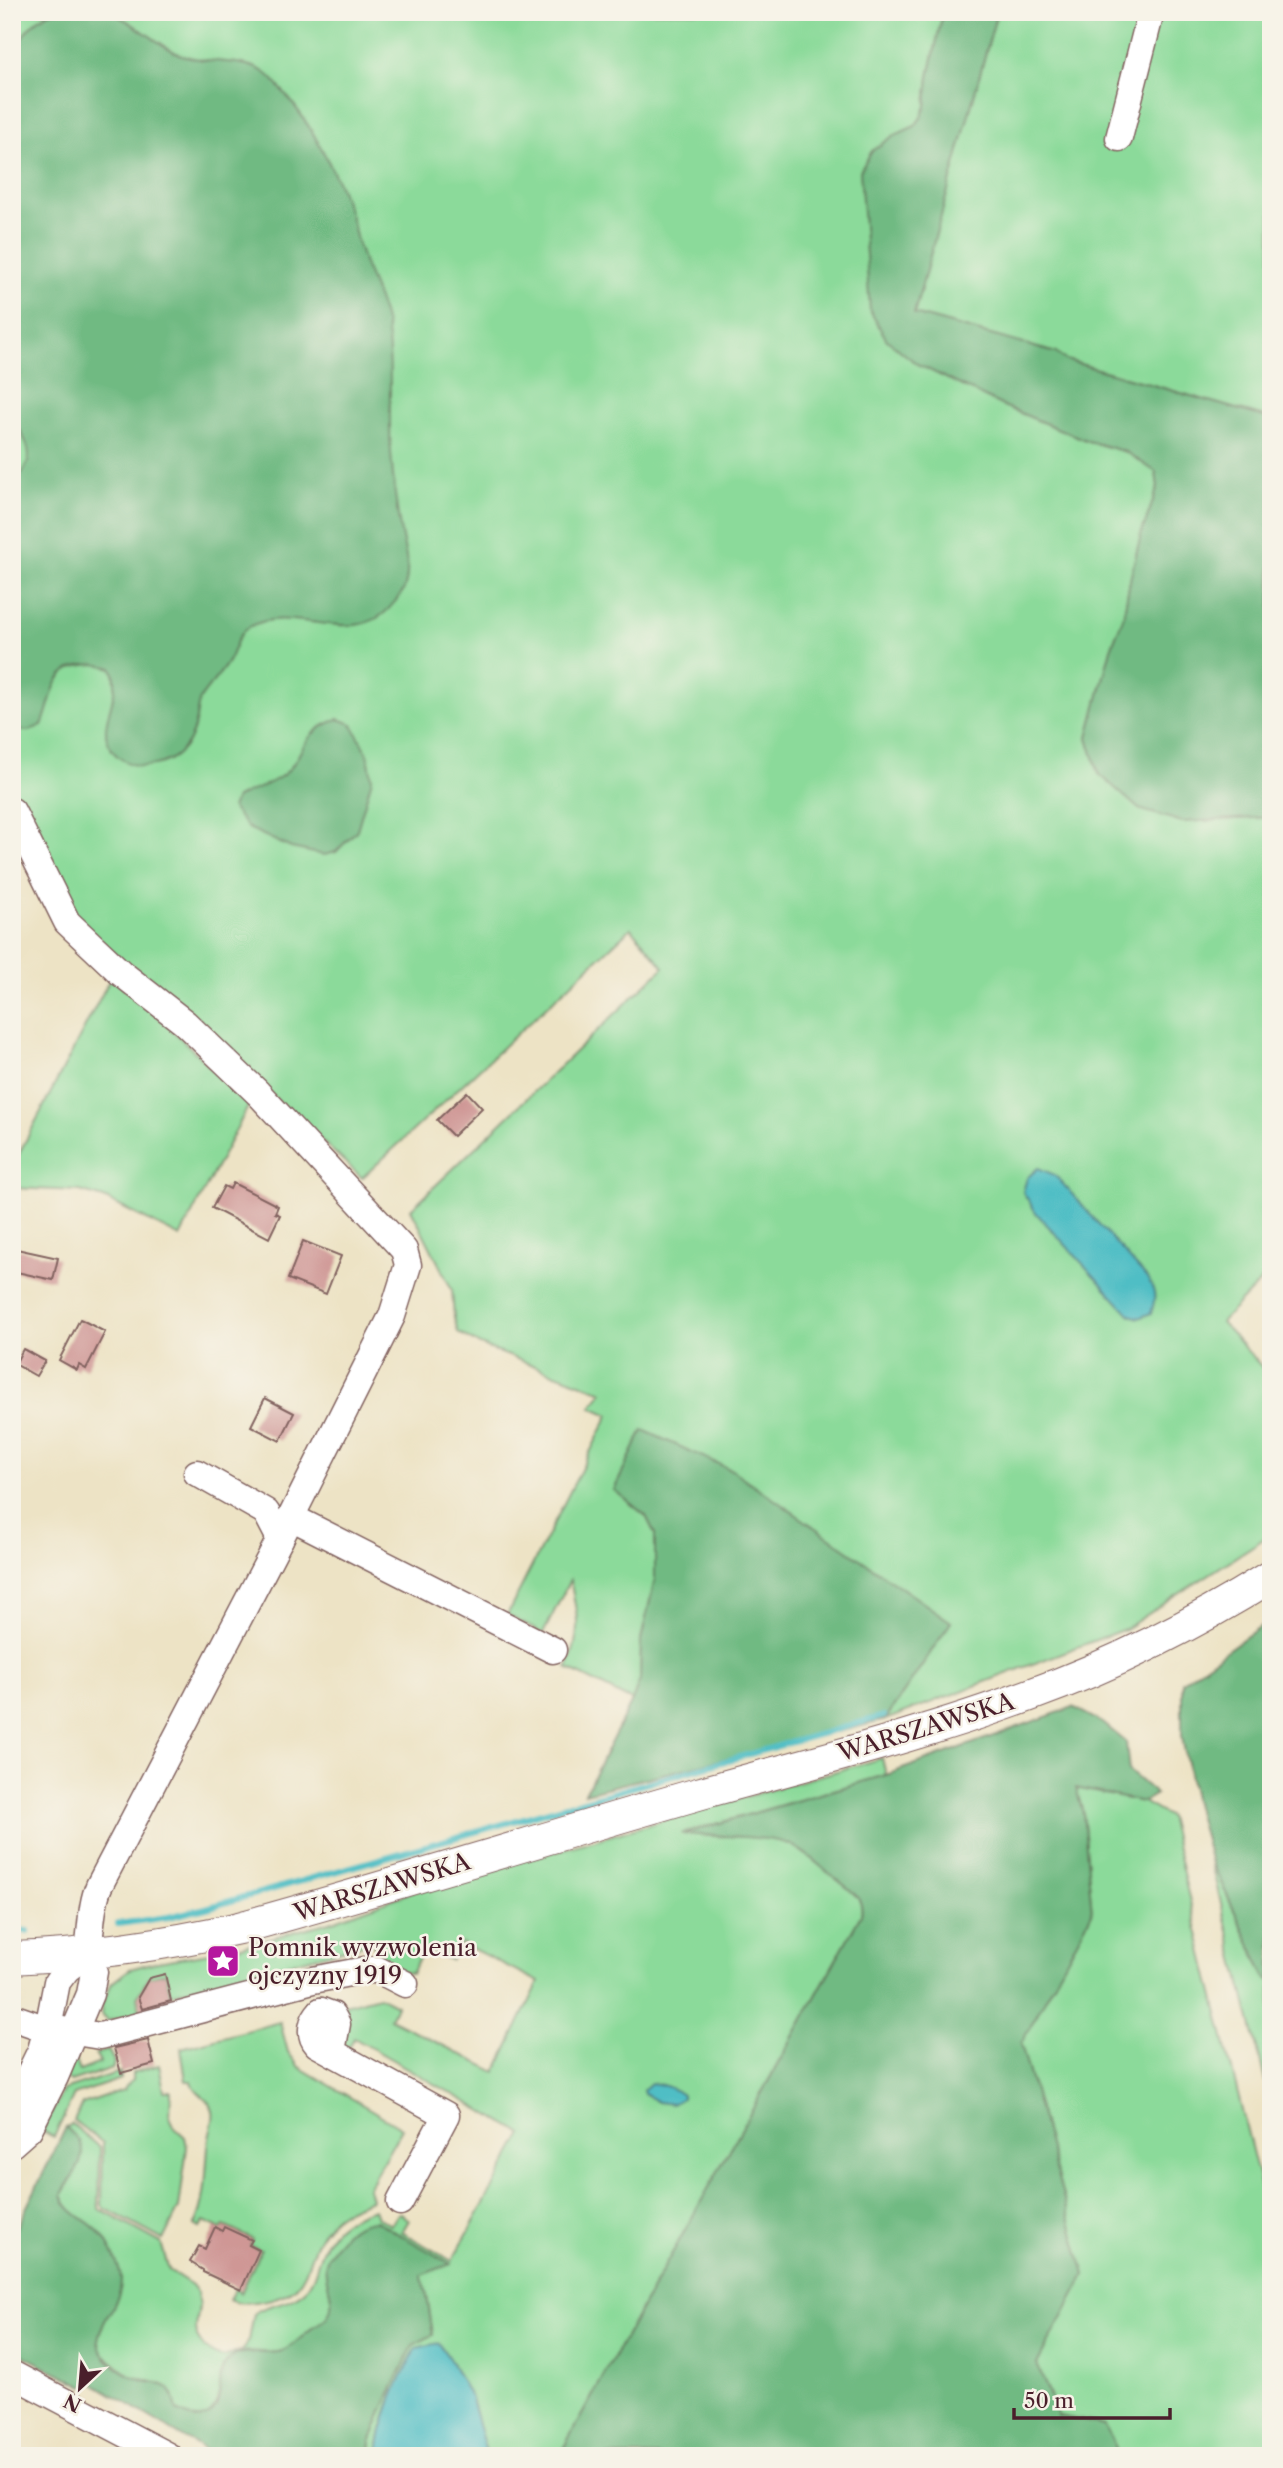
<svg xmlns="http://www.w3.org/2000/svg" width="1283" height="2468" font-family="'Libre Caslon Text',serif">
<rect width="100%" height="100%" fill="#f7f3e8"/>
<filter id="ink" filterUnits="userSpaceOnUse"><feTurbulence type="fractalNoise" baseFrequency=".0143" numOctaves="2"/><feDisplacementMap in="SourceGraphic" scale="14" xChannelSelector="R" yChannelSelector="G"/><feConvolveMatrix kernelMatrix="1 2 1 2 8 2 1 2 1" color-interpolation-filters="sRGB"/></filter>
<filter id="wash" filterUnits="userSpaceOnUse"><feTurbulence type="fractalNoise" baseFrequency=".00686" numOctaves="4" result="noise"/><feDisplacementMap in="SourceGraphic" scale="28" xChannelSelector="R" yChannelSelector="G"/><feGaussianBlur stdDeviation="1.57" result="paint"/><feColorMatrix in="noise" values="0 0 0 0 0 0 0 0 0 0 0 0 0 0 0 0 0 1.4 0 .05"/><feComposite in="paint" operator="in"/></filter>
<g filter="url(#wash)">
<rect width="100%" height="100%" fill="#ede3c5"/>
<!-- green -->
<g fill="#8bda9a" stroke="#6a7c62" stroke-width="2">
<path d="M 12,12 L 943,12 L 929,77 L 926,106 L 922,116 L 915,126 L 893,136 L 917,364 L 1001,405 L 1088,441 L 1126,452 L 1156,472 L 1158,487 L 1141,535 L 1131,575 L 1123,618 L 1111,649 L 1088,737 L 1099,774 L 1182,822 L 1271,817 L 1271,1271 L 1221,1322 L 1271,1377 L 1271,1534 L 1125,1629 L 885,1720 L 951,1622 L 614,1490 L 646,1516 L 655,1534 L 655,1579 L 641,1640 L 640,1680 L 632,1701 L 567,1668 C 582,1633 578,1616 570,1580 L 543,1634 L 507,1615 L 609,1415 L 591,1407 L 603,1392 L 480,1345 L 458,1332 L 454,1317 L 452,1290 L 411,1209 L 664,967 L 631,928 L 362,1178 L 191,1021 L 74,918 L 12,788 Z"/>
<path d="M 997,12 L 1271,12 L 1271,419 L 1066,360 L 1056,353 L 914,314 Z"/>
<path d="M 111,977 L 161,1019 L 249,1105 L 180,1237 L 104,1198 L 80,1191 L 12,1188 L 12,1167 Z"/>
<path d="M 882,1758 L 886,1775 L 684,1833 C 714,1840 766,1831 792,1845 C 808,1854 824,1870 839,1881 C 851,1890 865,1899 861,1915 L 559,2456 L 487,2456 L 471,2399 L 452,2363 L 416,2348 C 399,2380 380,2419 378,2456 L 370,2456 L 371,2440 L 382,2411 L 413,2344 L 433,2335 L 426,2290 L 420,2275 L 331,2251 C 319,2277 338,2298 329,2314 C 326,2321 319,2323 313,2327 C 303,2335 295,2346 283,2351 C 266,2357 247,2344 231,2358 C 213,2376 228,2442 177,2411 L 173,2394 L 157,2383 L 131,2376 L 101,2352 L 98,2336 L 105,2320 L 109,2248 C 101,2223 68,2219 62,2194 L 72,2178 L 80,2142 L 66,2127 L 72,2124 L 100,2147 L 99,2209 L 161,2243 L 169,2270 L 192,2285 L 197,2292 L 199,2306 L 196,2327 L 197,2337 L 204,2348 L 216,2355 L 224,2357 L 241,2351 L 249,2341 L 254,2313 C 270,2303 289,2304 304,2291 C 312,2283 315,2273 318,2262 C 329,2228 342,2219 374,2209 L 377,2217 L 391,2225 L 398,2214 L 401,2213 L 409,2220 L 402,2232 L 452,2261 L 523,2134 L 354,2038 L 349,2047 L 345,2049 L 337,2007 L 379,1996 L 396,2005 L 390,2019 L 496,2072 L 539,1982 L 461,1943 L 451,1960 C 422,1950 426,1943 411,1974 L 380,1966 L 373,1942 L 170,1994 L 165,1973 L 149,1977 L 137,1997 L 141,2013 L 107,2021 L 101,2015 L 102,2004 L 112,1983 L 130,1969 L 152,1963 L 227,1950 L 330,1922 L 409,1893 Z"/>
<path d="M 1075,1788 L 1143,1802 L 1169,1817 L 1271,2227 L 1271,2456 L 1115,2456 L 1116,2449 L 1105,2425 L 1058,2416 L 1037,2364 L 1085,2275 L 1020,2044 L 1092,1913 L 1083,1813 Z"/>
<path d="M 1210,1859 L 1266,1978 L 1271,1981 L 1271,2104 Z"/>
<path d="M 280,2022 L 288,2052 L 299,2067 L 402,2128 L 368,2188 L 371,2200 C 356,2206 339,2212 329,2224 C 299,2258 319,2292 261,2301 C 249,2303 239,2304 229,2299 L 235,2289 L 241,2293 L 261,2250 L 250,2245 L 252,2239 L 224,2226 L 221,2229 L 204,2221 L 200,2228 L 195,2225 C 208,2198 205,2168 209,2138 C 210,2129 215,2120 213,2111 C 210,2097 194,2094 192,2081 L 186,2081 L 181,2048 Z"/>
<path d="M 108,2050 L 114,2061 L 113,2068 L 71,2082 L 63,2078 L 74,2056 L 80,2071 L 100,2063 L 95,2054 Z"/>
<path d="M 159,2065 L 164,2091 L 171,2091 L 170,2117 L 175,2128 L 185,2137 L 187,2147 L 179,2208 L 163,2240 L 104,2208 L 102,2205 L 103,2143 L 74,2121 L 82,2104 L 123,2090 L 132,2080 L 132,2073 Z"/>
<path d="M 120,2072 L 121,2079 L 74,2095 L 54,2137 L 37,2129 L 38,2126 L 44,2129 L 63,2090 Z"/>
</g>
<!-- forest -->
<g fill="#70ba82" stroke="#5d6c56" stroke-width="2">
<path d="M 51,12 C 67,12 101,8 114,14 C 137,24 156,43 179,54 C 206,65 241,57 264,72 C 272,77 276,84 282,90 C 313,126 333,166 349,211 C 354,225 356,240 361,254 C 368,277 381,301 386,325 C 393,367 388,410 391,452 C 393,479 396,507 401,533 C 405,552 411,570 404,589 C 402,594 396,600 393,604 C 356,651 294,602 249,627 C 238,633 235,648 230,658 C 223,673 208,685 200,699 C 197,707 197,716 195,724 C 189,751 169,767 141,766 C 129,765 116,758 110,747 C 96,722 124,694 112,668 C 99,664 92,663 79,666 C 51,671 52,703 42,725 L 29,731 L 12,730 L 12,484 C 43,456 24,443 12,413 L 12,115 L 18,106 C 9,67 11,32 51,12 Z"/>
<path d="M 943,12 L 997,12 L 914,314 L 1056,353 L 1066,360 L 1271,419 L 1271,817 L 1182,822 L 1139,809 L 1099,774 L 1088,737 L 1111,649 L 1123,618 L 1131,575 L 1141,535 L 1158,487 L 1156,472 L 1126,452 L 1088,441 L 1001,405 L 917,364 L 887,340 L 870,311 L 860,171 L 872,151 L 893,136 L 915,126 L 922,116 L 926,106 L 929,77 Z"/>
<path d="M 339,719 L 352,724 L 368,755 L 372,779 L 357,830 L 336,852 L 324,855 L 291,848 L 248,828 L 232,808 L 236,798 C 249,791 264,787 277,779 C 307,761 295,733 339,719 Z"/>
<path d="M 643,1430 L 732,1470 L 951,1622 L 885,1720 L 585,1793 L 632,1701 L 640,1680 L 641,1640 L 655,1579 L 655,1534 L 646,1516 L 614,1490 Z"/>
<path d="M 1271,1619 L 1271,1981 L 1266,1978 L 1210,1859 L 1194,1799 L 1182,1737 L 1182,1682 Z"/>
<path d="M 1073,1707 L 1103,1723 L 1126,1742 L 1129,1771 L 1156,1794 L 1143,1802 L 1076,1788 L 1083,1813 L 1092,1913 L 1021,2044 L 1085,2275 L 1037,2364 L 1058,2416 L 1105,2425 L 1116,2449 L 1115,2456 L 559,2456 L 861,1915 C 865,1899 850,1890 839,1881 C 824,1870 808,1853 791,1845 C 770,1835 707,1836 682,1834 L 886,1775 Z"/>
<path d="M 66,2127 C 70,2132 75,2135 78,2140 C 91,2158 69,2179 62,2194 C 66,2213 86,2218 98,2231 C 108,2241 117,2260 120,2273 C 128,2305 86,2328 102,2352 C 109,2364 128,2376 141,2380 C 149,2383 159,2382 167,2387 C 174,2392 175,2403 177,2411 L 196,2420 C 232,2412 212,2380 226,2363 C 242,2344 262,2357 282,2351 C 293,2347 302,2336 312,2328 C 317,2324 325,2321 328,2315 C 338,2299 322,2280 326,2262 C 328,2254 334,2246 340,2240 C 350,2227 360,2222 376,2221 L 451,2264 L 421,2275 L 426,2290 L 433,2335 L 413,2345 L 382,2411 L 371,2440 L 370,2456 L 215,2456 L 90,2381 L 86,2387 L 12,2350 L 12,2237 Z"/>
</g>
<!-- water -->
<g fill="#4fbec5" stroke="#4c6e78" stroke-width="2">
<path d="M 1038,1168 L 1055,1175 L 1147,1278 C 1156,1291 1156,1298 1151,1313 L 1139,1318 L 1130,1315 L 1037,1214 L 1023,1192 L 1027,1178 Z"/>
<path d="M 651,2083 C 663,2084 673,2088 682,2095 L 682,2098 L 672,2104 L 658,2102 L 644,2094 L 643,2090 Z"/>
<path d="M 439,2343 L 452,2363 L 471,2399 L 487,2456 L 378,2456 C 380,2420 400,2379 416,2348 Z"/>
</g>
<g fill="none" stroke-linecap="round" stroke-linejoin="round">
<!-- stream -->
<g stroke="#4fbec5" stroke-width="6">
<path d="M 118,1924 L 168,1917 L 206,1908 L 884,1716"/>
<path d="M 12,1930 L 27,1931"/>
</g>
</g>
<g id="blocks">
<!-- building -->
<g fill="#cf9795">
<path d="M 467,1092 L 482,1108 L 453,1136 L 437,1120 Z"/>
<path d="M 233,1183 L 278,1206 L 275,1213 L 280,1215 L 269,1238 L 212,1208 L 224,1186 L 230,1189 Z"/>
<path d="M 303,1241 L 341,1256 L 326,1294 L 288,1279 Z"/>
<path d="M 12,1248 L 58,1258 L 53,1280 L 12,1271 Z"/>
<path d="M 80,1319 L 105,1332 L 86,1369 L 79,1365 L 77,1370 L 59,1360 Z"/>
<path d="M 23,1349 L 45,1361 L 36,1376 L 15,1364 Z"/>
<path d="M 265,1398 L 294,1413 L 280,1441 L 251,1426 Z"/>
<path d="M 165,1974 L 171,2001 L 142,2009 L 138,1997 L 149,1978 Z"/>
<path d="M 148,2040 L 154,2064 L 121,2073 L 114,2048 Z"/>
<path d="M 215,2227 L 222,2231 L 224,2227 L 252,2240 L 249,2245 L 259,2250 L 241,2290 L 203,2272 L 203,2270 L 190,2262 L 199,2246 L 205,2249 Z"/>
</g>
</g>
</g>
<g filter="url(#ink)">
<use href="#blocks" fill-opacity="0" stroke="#836461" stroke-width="2"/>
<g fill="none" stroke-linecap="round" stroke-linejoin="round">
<defs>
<g id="minor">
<path d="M 1119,138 L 1151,12"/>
<path d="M 12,811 L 67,922 L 121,973 L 185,1023 L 258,1093 L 404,1250 L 408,1265 L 392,1316 L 280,1539 L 99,1886 C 90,1907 92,1932 87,1954"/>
<path d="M 197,1473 L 266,1512 L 280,1539"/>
<path d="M 291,1517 L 553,1650"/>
<path d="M 321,2011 C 312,2020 308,2034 317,2044 L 446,2115 L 400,2202"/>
<path d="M 321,2011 L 332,2015 L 337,2024 L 332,2051"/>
<path d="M 12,2017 L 38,2026 L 100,2036 L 313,1980 L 365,1970 L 378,1970 L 405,1984"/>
<path d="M 12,2110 L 41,2050 L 50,2018 L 57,1982 L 67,1969 L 87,1954"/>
<path d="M 12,2144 L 29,2129 L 55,2077 L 90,1994 L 94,1972 L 87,1954"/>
<path d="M 12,2374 L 168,2456"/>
</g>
<path id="major" d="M 12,1958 C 89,1955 164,1945 239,1928 C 392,1886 545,1838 698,1794 C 809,1763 922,1735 1030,1695 C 1116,1664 1193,1625 1271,1576"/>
</defs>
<!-- minor casing -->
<use href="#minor" stroke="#836461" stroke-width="29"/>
<!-- major casing -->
<use href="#major" stroke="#836461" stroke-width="34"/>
<!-- minor -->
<use href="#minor" stroke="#fff" stroke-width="26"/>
<!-- major -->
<use href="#major" stroke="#fff" stroke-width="32"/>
</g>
</g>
<!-- icons -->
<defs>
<symbol id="sight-square" viewBox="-11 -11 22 22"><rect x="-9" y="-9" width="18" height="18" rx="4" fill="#b5179e" stroke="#f7f3e8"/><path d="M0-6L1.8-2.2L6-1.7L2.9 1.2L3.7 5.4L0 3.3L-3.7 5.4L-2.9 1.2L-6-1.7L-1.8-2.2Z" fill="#fff"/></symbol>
</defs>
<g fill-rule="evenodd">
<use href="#sight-square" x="204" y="1942" width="38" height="38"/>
</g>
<g text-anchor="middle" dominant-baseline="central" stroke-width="5" stroke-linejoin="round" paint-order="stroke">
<!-- street labels -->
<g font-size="24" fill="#4a1f2b" stroke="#f7f3e8">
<text transform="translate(926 1727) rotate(-17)">WARSZAWSKA</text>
<text transform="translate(382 1887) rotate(-17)">WARSZAWSKA</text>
</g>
<!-- poi labels -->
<g font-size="24" fill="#4a1f2b" stroke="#f7f3e8" text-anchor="start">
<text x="248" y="1947">Pomnik wyzwolenia<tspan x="248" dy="28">ojczyzny 1919</tspan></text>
</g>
</g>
<!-- margin -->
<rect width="1283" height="2468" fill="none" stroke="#f7f3e8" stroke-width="42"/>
<!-- north arrow -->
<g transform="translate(80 2388) rotate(206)" stroke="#f7f3e8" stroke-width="5" paint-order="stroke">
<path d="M0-5L12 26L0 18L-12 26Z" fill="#4a1f2b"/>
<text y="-10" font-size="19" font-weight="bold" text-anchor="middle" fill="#4a1f2b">N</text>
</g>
<!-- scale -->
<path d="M1014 2408v10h156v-10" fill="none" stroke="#4a1f2b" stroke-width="3.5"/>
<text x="1024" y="2408" font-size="21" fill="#4a1f2b" stroke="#f7f3e8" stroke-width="5" paint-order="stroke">50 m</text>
</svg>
